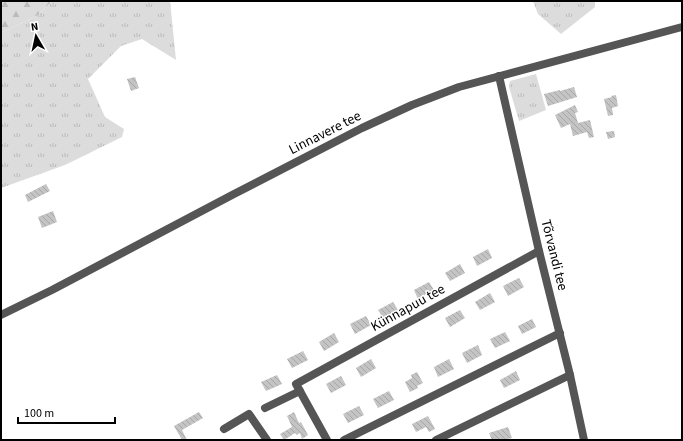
<svg xmlns="http://www.w3.org/2000/svg" width="683" height="441" font-family="'Source Sans 3',sans-serif">
<defs>
<pattern id="grass-tufts" width="24" height="20" patternUnits="userSpaceOnUse"><rect width="24" height="20" fill="#dcdcdc"/><path d="M3 7l-1-3M5 7V3M7 7l1-3M15 17l-1-3M17 17v-4M19 17l1-3" fill="none" stroke="#bbb"/></pattern>
<pattern id="forest-firs" width="22" height="20" patternUnits="userSpaceOnUse"><rect width="22" height="20" fill="#dcdcdc"/><path d="M5 1l3.5 6h-7zM16 11l3.5 6h-7z" fill="#bbb"/></pattern>
<pattern id="building-back-hatch" width="6" height="6" patternUnits="userSpaceOnUse"><rect width="6" height="6" fill="#c4c4c4"/><path d="M-1 5l2 2M0 0l6 6M5-1l2 2" fill="none" stroke="#a7a7a7"/></pattern>
</defs>
<rect width="100%" height="100%" fill="#fff"/>
<!-- grass -->
<g fill="url(#grass-tufts)">
<path d="M 52,1 L 170,1 L 176,60 L 142,39 L 121,46 L 88,79 L 105,117 L 124,129 L 122,137 L 65,165 L 1,188 L 1,33 L 38,15 Z"/>
<path d="M 533,1 L 595,1 L 595,7 L 561,34 L 538,14 Z"/>
<path d="M 536,74 L 546,110 L 519,121 L 509,87 L 510,81 Z"/>
</g>
<!-- forest -->
<path fill="url(#forest-firs)" d="M 1,1 L 52,1 L 38,15 L 1,33 Z"/>
<!-- building -->
<g fill="url(#building-back-hatch)">
<path d="M 135,77 L 139,88 L 131,91 L 127,79 Z"/>
<path d="M 574,87 L 577,97 L 548,106 L 544,94 L 560,90 L 560,91 Z"/>
<path d="M 616,95 L 618,106 L 612,108 L 613,115 L 608,116 L 604,99 L 612,97 L 611,96 Z"/>
<path d="M 575,105 L 578,112 L 575,113 L 578,123 L 590,120 L 594,137 L 589,138 L 587,132 L 573,136 L 570,124 L 561,128 L 555,115 Z"/>
<path d="M 614,131 L 615,137 L 608,139 L 606,132 Z"/>
<path d="M 46,184 L 50,191 L 28,202 L 25,195 Z"/>
<path d="M 53,211 L 57,222 L 42,228 L 38,217 Z"/>
<path d="M 488,249 L 492,258 L 477,266 L 473,257 Z"/>
<path d="M 460,264 L 465,273 L 450,281 L 445,273 Z"/>
<path d="M 519,278 L 524,287 L 508,296 L 503,286 Z"/>
<path d="M 429,282 L 434,290 L 418,299 L 414,290 Z"/>
<path d="M 490,293 L 495,302 L 480,310 L 475,302 Z"/>
<path d="M 393,302 L 398,310 L 383,318 L 378,310 Z"/>
<path d="M 460,310 L 465,318 L 450,327 L 445,318 Z"/>
<path d="M 366,316 L 371,325 L 355,334 L 350,324 Z"/>
<path d="M 532,319 L 536,327 L 522,334 L 518,326 Z"/>
<path d="M 505,332 L 510,341 L 495,348 L 490,339 Z"/>
<path d="M 334,333 L 339,342 L 324,351 L 319,342 Z"/>
<path d="M 478,345 L 482,355 L 467,363 L 462,353 Z"/>
<path d="M 303,351 L 308,360 L 292,368 L 287,359 Z"/>
<path d="M 371,359 L 376,368 L 361,377 L 356,368 Z"/>
<path d="M 449,359 L 454,369 L 438,377 L 434,367 Z"/>
<path d="M 516,371 L 520,380 L 504,388 L 500,380 Z"/>
<path d="M 417,372 L 423,383 L 417,386 L 418,388 L 410,392 L 405,382 L 412,378 L 411,375 Z"/>
<path d="M 277,375 L 282,384 L 266,391 L 261,382 Z"/>
<path d="M 341,376 L 346,385 L 331,393 L 326,384 Z"/>
<path d="M 389,391 L 394,400 L 378,408 L 373,399 Z"/>
<path d="M 359,406 L 364,415 L 348,423 L 343,414 Z"/>
<path d="M 199,412 L 203,418 L 182,430 L 187,440 L 182,440 L 174,426 Z"/>
<path d="M 294,412 L 299,423 L 301,422 L 308,435 L 302,439 L 300,433 L 297,435 L 295,433 L 284,440 L 280,434 L 292,427 L 287,416 Z"/>
<path d="M 428,416 L 435,429 L 429,432 L 426,427 L 416,432 L 412,424 Z"/>
<path d="M 508,427 L 512,438 L 504,440 L 492,440 L 489,433 Z"/>
</g>
<g fill="none" stroke-linecap="round" stroke-linejoin="round">
<!-- minor -->
<g stroke="#555" stroke-width="8">
<path d="M 499,76 L 539,251 L 570,375 L 584,440"/>
<path d="M 1,315 L 52,290 L 234,194 L 362,128 L 412,105 L 459,87 L 682,27"/>
<path d="M 265,408 L 300,391"/>
<path d="M 224,429 L 249,414 L 267,440"/>
<path d="M 327,440 L 296,384 L 539,251"/>
<path d="M 344,440 L 560,333"/>
<path d="M 436,440 L 570,375"/>
</g>
</g>
<g text-anchor="middle" dominant-baseline="central" stroke-width="3" stroke-linejoin="round" paint-order="stroke">
<!-- street labels -->
<g font-size="14" fill="#000" stroke="#fff">
<text transform="translate(325 133) rotate(-27)">Linnavere tee</text>
<text transform="translate(554 255) rotate(76)">Tõrvandi tee</text>
<text transform="translate(408 308) rotate(-29)">Künnapuu tee</text>
</g>
</g>
<!-- border -->
<rect width="683" height="441" fill="none" stroke="#000000" stroke-width="4"/>
<!-- north arrow -->
<g transform="translate(36 36) rotate(351)" stroke="#ffffff" stroke-width="3" paint-order="stroke">
<path d="M0-3L7 15L0 10L-7 15Z" fill="#000000"/>
<text y="-6" font-size="11" font-weight="bold" text-anchor="middle" fill="#000000">N</text>
</g>
<!-- scale -->
<path d="M18 417v6h97v-6" fill="none" stroke="#000000" stroke-width="2"/>
<text x="24" y="417" font-size="12" fill="#000000" stroke="#ffffff" stroke-width="3" paint-order="stroke">100 m</text>
</svg>
